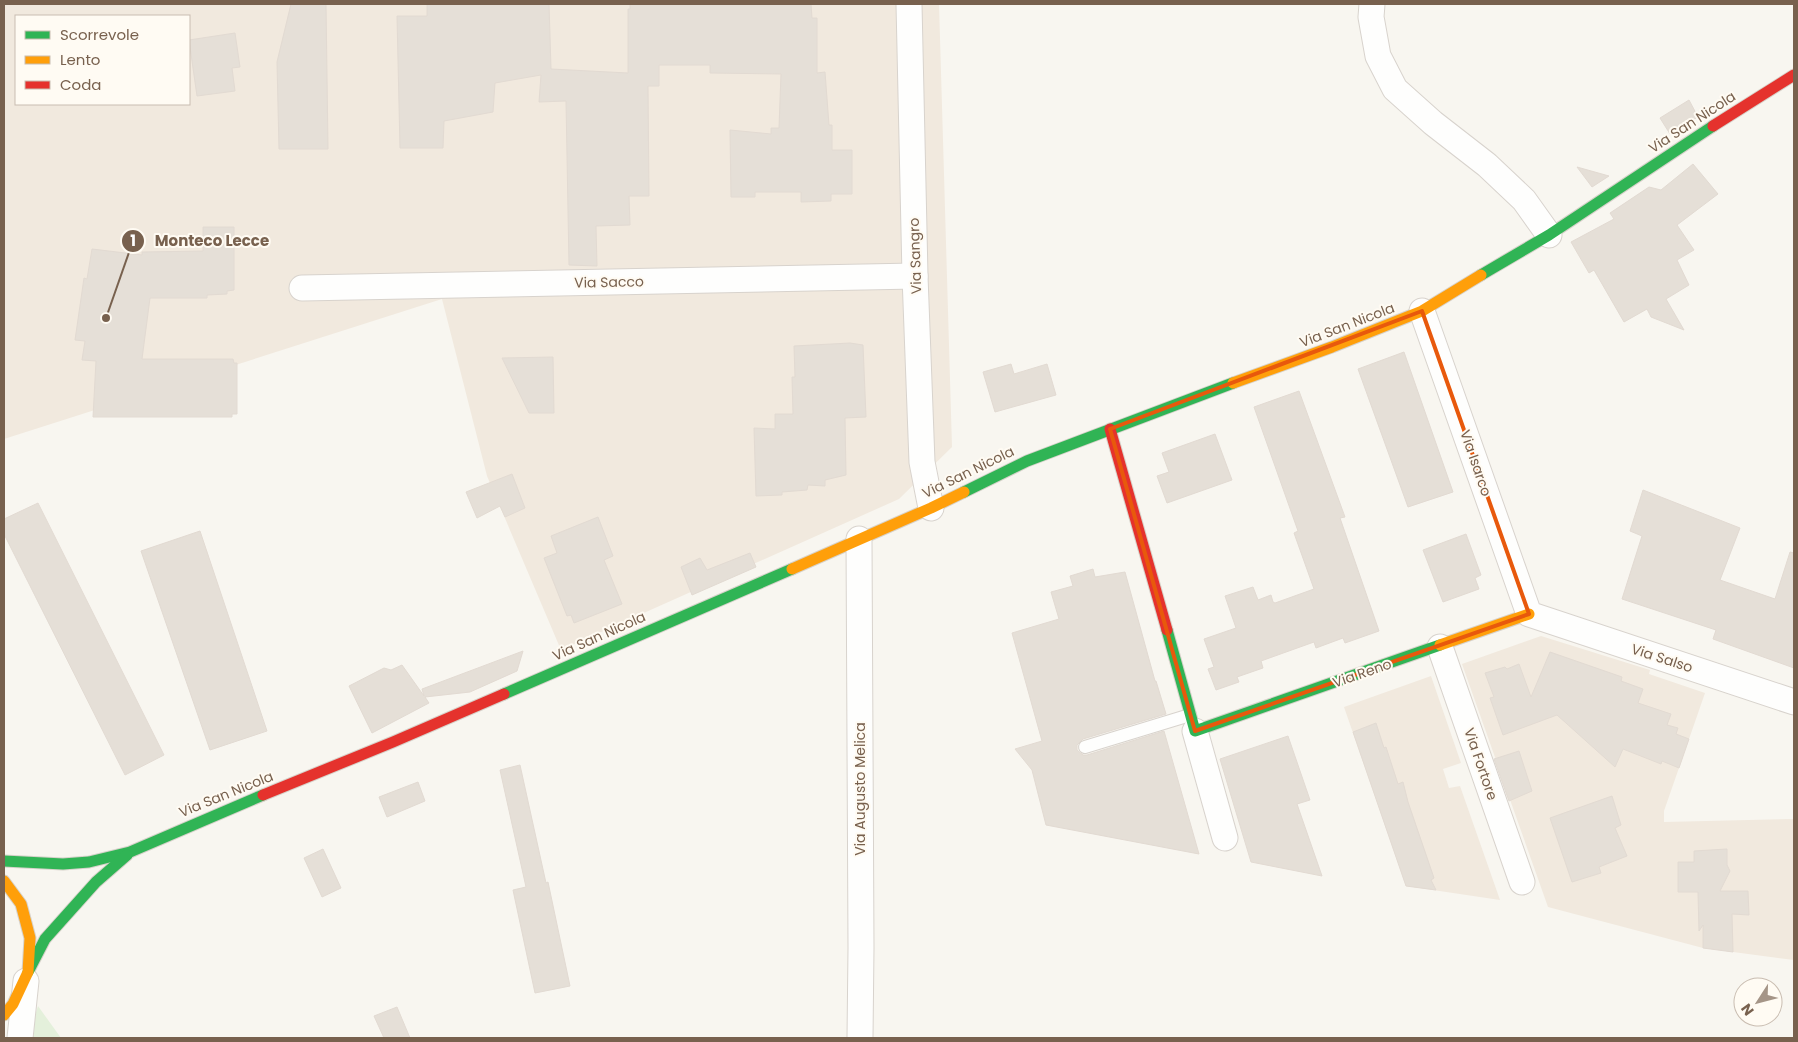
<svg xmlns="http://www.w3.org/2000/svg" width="1798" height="1042" font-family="Poppins,sans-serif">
<rect width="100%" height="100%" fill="#f8f6f0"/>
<!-- residential -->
<g fill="#f1e9de" fill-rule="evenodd">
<path d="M 4,4 L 939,4 L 952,447 L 899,499 L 561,650 L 487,476 L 442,299 L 4,439 ZM 16,16 L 189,16 L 189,104 L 16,104 Z"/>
<path d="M 1541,636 L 1650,670 L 1649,674 L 1705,693 L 1664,811 L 1664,822 L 1794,819 L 1794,960 L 1703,948 L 1548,907 L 1462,664 Z"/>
<path d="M 1431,676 L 1461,763 L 1443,769 L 1449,788 L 1460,786 L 1500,900 L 1406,886 L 1344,707 Z"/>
</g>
<!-- green -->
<path fill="#e4f0db" d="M 38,1006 L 61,1038 L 30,1038 L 34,1019 Z"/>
<!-- building -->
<g fill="#e5dfd7" stroke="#e2dad2">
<path d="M 291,4 L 326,4 L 328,149 L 279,149 L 277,62 Z"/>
<path d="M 427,4 L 549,4 L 551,69 L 628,73 L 628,9 L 630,9 L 630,4 L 811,4 L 812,18 L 817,18 L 817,73 L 825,72 L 829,125 L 832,125 L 832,150 L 852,150 L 852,194 L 831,194 L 831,201 L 801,202 L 801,192 L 755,192 L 755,197 L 731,197 L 730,130 L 771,134 L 771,128 L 779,128 L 781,74 L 710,73 L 710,65 L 659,65 L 659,86 L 648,86 L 649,196 L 629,196 L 630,225 L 596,226 L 597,266 L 569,265 L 566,101 L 539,102 L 541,75 L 495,83 L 493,112 L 444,121 L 443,148 L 400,148 L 397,16 L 427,16 Z"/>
<path d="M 235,33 L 240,67 L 232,68 L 235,91 L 197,96 L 189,40 Z"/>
<path d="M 1689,100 L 1698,117 L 1670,134 L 1660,118 Z"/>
<path d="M 1693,164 L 1718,194 L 1677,225 L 1694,250 L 1677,260 L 1689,285 L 1666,299 L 1684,330 L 1651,317 L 1647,309 L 1624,322 L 1594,270 L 1589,273 L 1571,242 L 1614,219 L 1610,213 L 1649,187 L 1661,190 Z"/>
<path d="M 1577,167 L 1609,176 L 1592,187 Z"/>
<path d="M 203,227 L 234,227 L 234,290 L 227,291 L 227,294 L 207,295 L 207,298 L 150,298 L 142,359 L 233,359 L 234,363 L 237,363 L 237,414 L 232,414 L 232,417 L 93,417 L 96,361 L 82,360 L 85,341 L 75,340 L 84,278 L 87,279 L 92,249 L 142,255 L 142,252 L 203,251 Z"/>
<path d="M 850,343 L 863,345 L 866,417 L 845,418 L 846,475 L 825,480 L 825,486 L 808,485 L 807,490 L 782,492 L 782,495 L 756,496 L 754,428 L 775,429 L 775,414 L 793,414 L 792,377 L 795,377 L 794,346 Z"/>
<path d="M 1404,352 L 1453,492 L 1408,507 L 1358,369 Z"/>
<path d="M 553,357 L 554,413 L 529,413 L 502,358 Z"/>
<path d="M 1011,364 L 1014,374 L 1047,364 L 1056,395 L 995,412 L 983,372 Z"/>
<path d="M 1299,391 L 1345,517 L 1340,518 L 1379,631 L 1345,643 L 1343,638 L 1316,648 L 1314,642 L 1261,661 L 1263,668 L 1237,677 L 1239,682 L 1216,690 L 1208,669 L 1214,667 L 1204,639 L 1236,628 L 1225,596 L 1253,587 L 1258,600 L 1271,595 L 1273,602 L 1275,603 L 1314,589 L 1294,533 L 1298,531 L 1254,407 Z"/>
<path d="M 1215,434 L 1232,480 L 1167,503 L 1157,476 L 1169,472 L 1162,453 Z"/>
<path d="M 512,474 L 525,508 L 505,517 L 500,506 L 477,518 L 466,492 Z"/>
<path d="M 1643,490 L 1740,528 L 1720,580 L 1775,599 L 1790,552 L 1794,553 L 1794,668 L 1713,639 L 1716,630 L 1622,599 L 1642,536 L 1630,531 Z"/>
<path d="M 38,503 L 164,755 L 125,775 L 4,534 L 4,519 Z"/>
<path d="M 598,517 L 613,556 L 604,560 L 622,604 L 574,623 L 571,615 L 567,616 L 544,558 L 557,553 L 551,536 Z"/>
<path d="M 200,531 L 267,731 L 210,750 L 141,551 Z"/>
<path d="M 1466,534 L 1481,575 L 1475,578 L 1479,589 L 1443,602 L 1423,550 Z"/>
<path d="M 750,553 L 756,567 L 692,595 L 681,567 L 700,558 L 707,570 Z"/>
<path d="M 1093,569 L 1095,577 L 1125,572 L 1155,681 L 1156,681 L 1166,714 L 1083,739 L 1077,745 L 1077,750 L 1083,755 L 1087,755 L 1164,731 L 1199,854 L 1046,825 L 1032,770 L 1015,749 L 1042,741 L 1012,633 L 1059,619 L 1051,592 L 1073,586 L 1070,576 Z"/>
<path d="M 523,651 L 517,671 L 470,692 L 425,697 L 429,703 L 372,733 L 349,686 L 384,668 L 391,670 L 402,665 L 424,696 L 422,689 Z"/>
<path d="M 1550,652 L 1622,677 L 1621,681 L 1643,689 L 1638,703 L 1671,714 L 1667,725 L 1678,728 L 1676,734 L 1689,739 L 1679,768 L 1662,761 L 1661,764 L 1623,749 L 1615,767 L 1557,715 L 1503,735 L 1490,698 L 1494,697 L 1485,673 L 1505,667 L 1507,669 L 1519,664 L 1531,697 Z"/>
<path d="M 1376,723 L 1384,748 L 1386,747 L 1398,784 L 1403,782 L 1408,802 L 1434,878 L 1431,880 L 1436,890 L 1406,886 L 1353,732 Z"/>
<path d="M 1288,736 L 1310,800 L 1297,804 L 1322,876 L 1251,862 L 1220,759 Z"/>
<path d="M 1519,751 L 1532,791 L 1509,801 L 1494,759 Z"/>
<path d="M 520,765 L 546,883 L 548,882 L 570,986 L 535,993 L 513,890 L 526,887 L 500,770 Z"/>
<path d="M 418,782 L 425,801 L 387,817 L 379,797 Z"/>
<path d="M 1612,796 L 1621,825 L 1615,828 L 1627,856 L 1599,867 L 1601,873 L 1572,882 L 1550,818 Z"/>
<path d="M 323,849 L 341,888 L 322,897 L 304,858 Z"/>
<path d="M 1727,849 L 1727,865 L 1730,871 L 1720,891 L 1748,891 L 1749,915 L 1732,914 L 1733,952 L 1703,948 L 1703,925 L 1699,931 L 1698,892 L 1678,892 L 1678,862 L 1694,862 L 1694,851 Z"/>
<path d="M 397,1007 L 410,1038 L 384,1038 L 374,1016 Z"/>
</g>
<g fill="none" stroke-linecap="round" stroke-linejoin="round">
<defs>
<path id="lane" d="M 1085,747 L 1190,715"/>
<g id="street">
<path d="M 909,4 L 915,276 L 922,462 L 931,508"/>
<path d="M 1372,4 L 1371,17 L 1378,56 L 1395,89 L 1433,123 L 1487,165 L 1524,200 L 1549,235"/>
<path d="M 302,288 L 915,276"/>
<path d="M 1422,311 L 1529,614 L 1794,702"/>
<path d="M 859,539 L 861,948 L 860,1038"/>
<path d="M 1440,647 L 1522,882"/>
<path d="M 1195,731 L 1225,838"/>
<path d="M 20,1038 L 26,981"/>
</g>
<g id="fast">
<path d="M 1481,275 L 1549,235 L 1713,126"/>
<path d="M 964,492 L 1027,461 L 1233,383"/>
<path d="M 1167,630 L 1195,731 L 1440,645"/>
<path d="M 504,694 L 792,569"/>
<path d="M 4,861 L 63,864 L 89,862 L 130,852 L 263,795"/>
<path d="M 28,972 L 45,939 L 96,882 L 127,855"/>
</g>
<g id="slow">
<path d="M 1233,383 L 1332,347 L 1422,311 L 1481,275"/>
<path d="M 792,569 L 931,508 L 964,492"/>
<path d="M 1440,645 L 1529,614"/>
<path d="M 4,881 L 21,904 L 30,938 L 28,972 L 13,1004 L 4,1015"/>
</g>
<g id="jam">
<path d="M 1713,126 L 1794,75"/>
<path d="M 1110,429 L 1167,630"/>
<path d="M 263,795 L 393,742 L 504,694"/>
</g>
</defs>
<!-- lane casing -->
<use href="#lane" stroke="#d8d3cd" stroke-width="14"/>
<!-- street casing -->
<use href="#street" stroke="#d8d3cd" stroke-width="27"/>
<!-- fast casing -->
<use href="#fast" stroke="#d7d2ca" stroke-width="13"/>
<!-- slow casing -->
<use href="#slow" stroke="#d7d2ca" stroke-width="13"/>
<!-- jam casing -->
<use href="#jam" stroke="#d7d2ca" stroke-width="13"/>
<!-- lane -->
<use href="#lane" stroke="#fefefd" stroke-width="12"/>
<!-- street -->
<use href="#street" stroke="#fefefd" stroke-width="25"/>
<!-- fast -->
<use href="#fast" stroke="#30b455" stroke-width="11"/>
<!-- slow -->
<use href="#slow" stroke="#ff9f0a" stroke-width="11"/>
<!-- jam -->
<use href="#jam" stroke="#e5322d" stroke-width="11"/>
</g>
<!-- marked area -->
<path fill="none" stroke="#e8590c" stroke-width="4" stroke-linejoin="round" d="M 1422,311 L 1529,614 L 1195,731 L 1110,429 Z"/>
<g text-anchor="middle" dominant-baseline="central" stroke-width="4" stroke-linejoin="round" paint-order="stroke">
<!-- street labels -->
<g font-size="14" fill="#78614e" stroke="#fffbf3">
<text transform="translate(1692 122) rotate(-33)">Via San Nicola</text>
<text transform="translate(915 256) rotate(-92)">Via Sangro</text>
<text transform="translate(609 282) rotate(-1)">Via Sacco</text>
<text transform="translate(1347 325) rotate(-21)">Via San Nicola</text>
<text transform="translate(1476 463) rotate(71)">Via Isarco</text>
<text transform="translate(968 472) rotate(-26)">Via San Nicola</text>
<text transform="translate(599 636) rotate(-24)">Via San Nicola</text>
<text transform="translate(1662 658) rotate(18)">Via Salso</text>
<text transform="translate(1362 673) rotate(-19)">Via Reno</text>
<text transform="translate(1481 764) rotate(71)">Via Fortore</text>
<text transform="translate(860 789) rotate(-90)">Via Augusto Melica</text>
<text transform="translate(226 794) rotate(-22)">Via San Nicola</text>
</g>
</g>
<!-- callouts -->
<path fill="none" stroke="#78614e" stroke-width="2" d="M106 318L133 241"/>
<g fill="#78614e" stroke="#fffbf3" stroke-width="2">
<circle cx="106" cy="318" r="5"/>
<circle cx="133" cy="241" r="12"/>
</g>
<g font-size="15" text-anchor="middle" font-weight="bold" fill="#fff">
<text x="133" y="246">1</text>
</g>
<g font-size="15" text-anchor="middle" font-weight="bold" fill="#78614e" stroke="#fffbf3" stroke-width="4" stroke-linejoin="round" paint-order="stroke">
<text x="212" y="246">Monteco Lecce</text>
</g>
<!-- border -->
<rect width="1798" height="1042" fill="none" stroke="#78614e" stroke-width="10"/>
<!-- legend -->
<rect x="15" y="15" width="175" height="90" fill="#fffbf3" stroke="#c9bdb1"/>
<rect x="25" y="31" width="25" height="8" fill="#30b455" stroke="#c9bdb1"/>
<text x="60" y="40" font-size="15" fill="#78614e">Scorrevole</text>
<rect x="25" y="56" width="25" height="8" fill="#ff9f0a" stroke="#c9bdb1"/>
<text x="60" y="65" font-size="15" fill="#78614e">Lento</text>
<rect x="25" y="81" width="25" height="8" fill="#e5322d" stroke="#c9bdb1"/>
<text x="60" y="90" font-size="15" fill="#78614e">Coda</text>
<!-- north arrow -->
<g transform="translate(1758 1002) rotate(234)"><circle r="24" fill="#fffbf3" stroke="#c9bdb1"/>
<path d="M0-4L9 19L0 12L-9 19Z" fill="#a59587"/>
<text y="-8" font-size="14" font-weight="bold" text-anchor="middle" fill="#78614e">N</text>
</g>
</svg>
